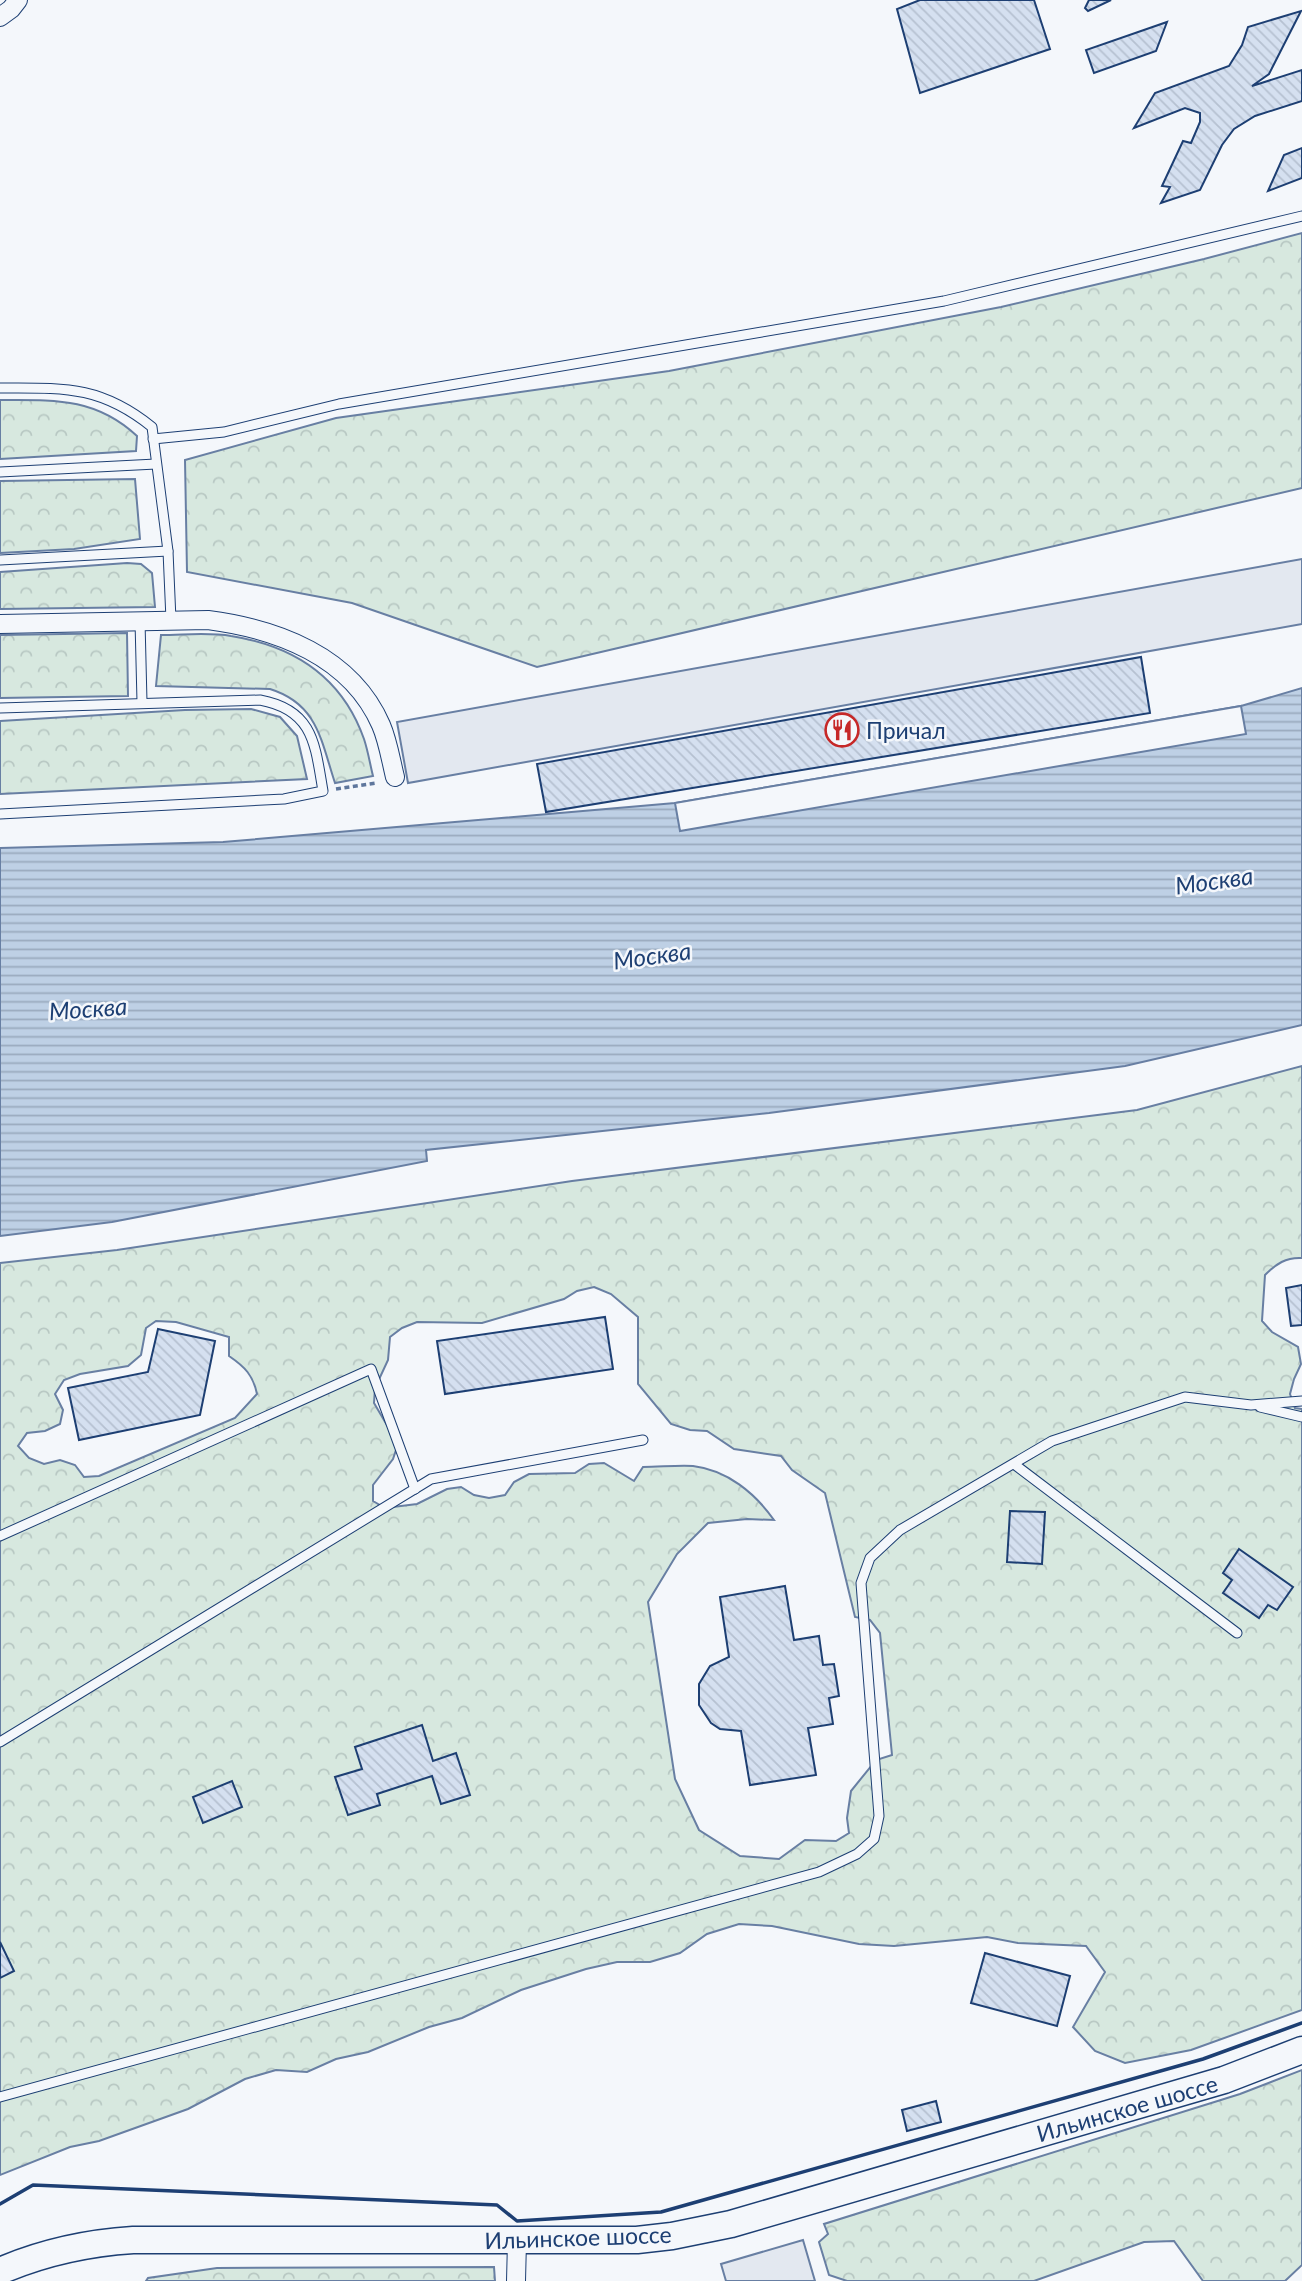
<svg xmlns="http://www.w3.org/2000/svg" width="1302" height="2281" font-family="Lato,sans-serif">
<defs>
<pattern id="forest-crowns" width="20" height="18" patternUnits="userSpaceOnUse" patternTransform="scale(1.75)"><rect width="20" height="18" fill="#d7e8df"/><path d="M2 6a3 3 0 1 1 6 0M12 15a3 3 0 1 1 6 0" fill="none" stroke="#b8c8c3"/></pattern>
<pattern id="water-rules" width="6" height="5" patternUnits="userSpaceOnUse" patternTransform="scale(1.75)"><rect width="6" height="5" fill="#bed0e5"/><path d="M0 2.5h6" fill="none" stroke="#9aaabe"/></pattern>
<pattern id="building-back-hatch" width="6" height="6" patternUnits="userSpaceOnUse" patternTransform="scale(1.75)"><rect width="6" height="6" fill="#d5e0f0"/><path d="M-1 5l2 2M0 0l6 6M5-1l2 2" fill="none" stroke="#b6c1d1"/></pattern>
</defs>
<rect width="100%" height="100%" fill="#f4f7fb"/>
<!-- forest -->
<g fill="url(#forest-crowns)" stroke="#687fa3" stroke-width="2" fill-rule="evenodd">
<path d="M 1302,233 L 1302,488 L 537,667 L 352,603 L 187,572 L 185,460 L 336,418 L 669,371 L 1001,307 L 1204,259 Z"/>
<path d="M 0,400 C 53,400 95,397 137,436 L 136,451 L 0,459 Z"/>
<path d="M 135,479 L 140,539 L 74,549 L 0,553 L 0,481 Z"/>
<path d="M 127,563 L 141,564 L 152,573 L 155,607 L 0,609 L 0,572 Z"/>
<path d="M 127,633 L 128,696 L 0,698 L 0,635 Z"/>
<path d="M 161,635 C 184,635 209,632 231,636 C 294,646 342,677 364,739 C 368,751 370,764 373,776 L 335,783 C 321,741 318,704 270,689 L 156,686 Z"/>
<path d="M 251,709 L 280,717 L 297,736 L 307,779 L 0,794 L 0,721 L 185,710 Z"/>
<path d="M 1302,1066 L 1302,1258 C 1286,1257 1276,1264 1265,1275 L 1262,1321 L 1272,1332 L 1298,1347 L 1301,1364 L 1294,1379 L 1290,1394 L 1295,1408 L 1302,1409 L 1302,2010 L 1191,2050 L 1125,2063 L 1095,2051 L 1073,2027 L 1105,1972 L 1086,1946 L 1018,1943 L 987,1937 L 894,1946 L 859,1944 L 772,1926 L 739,1924 L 707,1934 L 680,1953 L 650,1962 L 617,1962 L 586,1969 L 521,1990 L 462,2018 L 429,2027 L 368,2052 L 336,2059 L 307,2072 L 276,2070 L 245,2079 L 188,2109 L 99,2141 L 70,2147 L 0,2175 L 0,1263 L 117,1250 L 572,1181 L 1137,1110 ZM 594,1287 L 611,1294 L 638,1317 L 638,1384 L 671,1424 L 690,1430 L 707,1431 L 734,1449 L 781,1456 L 792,1470 L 825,1493 L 855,1617 L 870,1620 L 880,1633 L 892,1755 L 876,1760 L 851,1791 L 847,1818 L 849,1833 L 836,1841 L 805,1840 L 779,1859 L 740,1856 L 699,1830 L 675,1779 L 648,1602 L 677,1554 L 708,1523 L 747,1519 L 774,1520 C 755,1493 727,1470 693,1466 C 677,1465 660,1467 643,1467 L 634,1481 L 604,1463 L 589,1464 L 575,1473 L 529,1474 L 514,1482 L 505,1495 L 489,1498 L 474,1495 L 461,1487 L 447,1489 L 417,1504 L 385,1508 L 373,1501 L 373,1485 L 393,1459 L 398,1444 L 374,1403 L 375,1388 L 388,1360 L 390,1337 L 402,1328 L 417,1322 L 482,1323 L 564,1299 L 577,1291 ZM 156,1321 L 176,1322 L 229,1337 L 229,1356 C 245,1367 253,1375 257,1394 L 235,1418 L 99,1476 L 84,1477 L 75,1465 L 60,1460 L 44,1464 L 29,1458 L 18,1446 L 27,1433 L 45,1431 L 60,1424 L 63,1410 L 55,1394 L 64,1380 L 80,1374 L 128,1366 L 141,1355 L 146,1328 Z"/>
<path d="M 1302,2070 L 1302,2265 L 1285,2281 L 1203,2281 L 1174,2241 L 1144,2242 L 1034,2281 L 847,2281 L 829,2275 L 819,2242 L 828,2234 L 824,2224 L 1240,2094 Z"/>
<path d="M 494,2267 L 495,2281 L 146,2281 L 148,2278 L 217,2268 Z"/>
</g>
<!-- parking -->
<g fill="#e3e8f0" stroke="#687fa3" stroke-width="2">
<path d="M 1302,559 L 1302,624 L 408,783 L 397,722 Z"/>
<path d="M 803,2240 L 815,2281 L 726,2281 L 721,2264 Z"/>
</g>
<!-- water -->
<path fill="url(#water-rules)" stroke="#687fa3" stroke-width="2" d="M 1302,688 L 1302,1025 L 1125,1066 L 769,1113 L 426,1150 L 427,1161 L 112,1222 L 0,1236 L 0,848 L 223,842 L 675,803 L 1241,706 Z"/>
<!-- pier -->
<path fill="#f4f7fb" stroke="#687fa3" stroke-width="2" d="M 1241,706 L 1246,734 L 680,831 L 675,803 Z"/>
<!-- building -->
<g fill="url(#building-back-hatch)" stroke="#1d3f73" stroke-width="2">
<path d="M 920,0 L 1034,0 L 1050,49 L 920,93 L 897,9 Z"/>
<path d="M 1089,0 L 1111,0 L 1088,11 L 1085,8 Z"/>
<path d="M 1301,11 L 1269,74 L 1252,86 L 1302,70 L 1302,101 L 1255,116 L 1234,129 L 1222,145 L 1200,190 L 1161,203 L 1170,187 L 1162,186 L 1183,141 L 1191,143 L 1200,122 L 1200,113 L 1185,108 L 1134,128 L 1155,93 L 1229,66 L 1242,45 L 1248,27 Z"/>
<path d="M 1167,22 L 1156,51 L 1094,73 L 1086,50 Z"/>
<path d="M 1302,148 L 1302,178 L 1268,191 L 1284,155 Z"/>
<path d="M 1141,657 L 1150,713 L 546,812 L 537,764 Z"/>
<path d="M 1302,1285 L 1302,1325 L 1291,1326 L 1286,1288 Z"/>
<path d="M 605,1317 L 613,1369 L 445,1394 L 437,1341 Z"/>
<path d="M 158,1329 L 215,1341 L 200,1415 L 79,1440 L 68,1388 L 148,1372 Z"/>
<path d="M 1010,1511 L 1045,1512 L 1042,1564 L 1007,1562 Z"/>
<path d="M 1239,1549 L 1293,1587 L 1277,1610 L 1268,1605 L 1259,1618 L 1223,1593 L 1232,1580 L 1223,1573 Z"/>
<path d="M 785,1586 L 794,1640 L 819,1636 L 823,1665 L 834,1664 L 839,1696 L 829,1698 L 833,1724 L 808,1728 L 816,1775 L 750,1785 L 741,1731 L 720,1729 L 711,1723 L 699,1705 L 699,1684 L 710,1666 L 729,1657 L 720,1597 Z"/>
<path d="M 422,1725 L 433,1761 L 456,1753 L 470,1795 L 441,1804 L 432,1776 L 377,1794 L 380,1805 L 348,1815 L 335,1777 L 362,1769 L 355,1747 Z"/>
<path d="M 232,1781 L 242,1807 L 203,1823 L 193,1797 Z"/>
<path d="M 0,1942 L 14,1971 L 0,1978 Z"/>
<path d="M 985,1953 L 1070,1976 L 1057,2026 L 971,2003 Z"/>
<path d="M 936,2101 L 941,2122 L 907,2131 L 902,2110 Z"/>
</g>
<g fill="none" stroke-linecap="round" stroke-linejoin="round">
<defs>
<g id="lane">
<path d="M 0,388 C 63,388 100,385 152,427 L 168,551 L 171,620"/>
<path d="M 153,439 L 224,432 L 339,404 L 944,301 L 1302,216"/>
<path d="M 0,472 L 156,464"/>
<path d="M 0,560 L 168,551"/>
<path d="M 140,621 L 142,702"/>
<path d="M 0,708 L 260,700 C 314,710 315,745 323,791 L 284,799 L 0,814"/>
<path d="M 1260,1407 L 1302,1417"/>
<path d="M 1014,1464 L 1237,1633"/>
<path d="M 0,1536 L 371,1369 L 415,1489"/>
<path d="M 0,1742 L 431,1479 L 643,1440"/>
<path d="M 0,2097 L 819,1872 L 857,1854 L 874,1839 L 879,1816 L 861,1583 L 870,1558 L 900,1530 L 1052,1441 L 1185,1397 L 1251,1405 L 1302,1401"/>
</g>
<g id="street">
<path d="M 0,17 L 11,9 L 18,0"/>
<path d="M 0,624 L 208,620 C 277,629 351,656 381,725 C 388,741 391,761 395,777"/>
<path d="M 516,2281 L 517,2241"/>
</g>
<path id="secondary" d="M 0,2271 C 44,2252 86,2243 133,2240 L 637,2240 L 672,2236 L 731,2224 L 1224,2080 L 1302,2050"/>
</defs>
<!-- lane casing -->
<use href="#lane" stroke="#1d3f73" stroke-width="11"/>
<!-- street casing -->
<use href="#street" stroke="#1d3f73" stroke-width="20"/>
<!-- secondary casing -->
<use href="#secondary" stroke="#1d3f73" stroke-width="29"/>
<!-- path -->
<path stroke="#5e769c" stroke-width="3.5" stroke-dasharray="5 3.5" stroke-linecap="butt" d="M 336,789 L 377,783"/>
<!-- lane -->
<use href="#lane" stroke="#f4f7fb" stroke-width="9"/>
<!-- street -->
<use href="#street" stroke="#f4f7fb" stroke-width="18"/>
<!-- secondary -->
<use href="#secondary" stroke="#f4f7fb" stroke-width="26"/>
<!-- wall -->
<path stroke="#1d3f73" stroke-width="3.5" d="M 0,2204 L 33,2185 L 497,2205 L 517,2221 L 661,2212 L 1203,2059 L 1302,2023"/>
</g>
<!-- icons -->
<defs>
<symbol id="restaurant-ring" viewBox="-11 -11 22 22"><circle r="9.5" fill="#f4f7fb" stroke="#c62828" stroke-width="1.5"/><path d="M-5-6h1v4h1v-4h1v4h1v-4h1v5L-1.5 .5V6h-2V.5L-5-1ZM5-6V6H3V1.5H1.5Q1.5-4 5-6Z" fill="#c62828"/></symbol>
</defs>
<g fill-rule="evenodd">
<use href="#restaurant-ring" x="823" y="711" width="38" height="38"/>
</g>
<g text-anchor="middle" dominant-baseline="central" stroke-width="5" stroke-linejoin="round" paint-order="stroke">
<!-- poi labels -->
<g font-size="23" fill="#1d3f73" stroke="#f4f7fb" text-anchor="start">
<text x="866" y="730">Причал</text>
</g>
<!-- street labels -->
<g font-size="23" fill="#1d3f73" stroke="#f4f7fb">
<text transform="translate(1127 2108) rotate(-16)">Ильинское шоссе</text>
<text transform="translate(578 2237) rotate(-2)">Ильинское шоссе</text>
</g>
<!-- water labels -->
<g font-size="24" font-style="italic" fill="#1d3f73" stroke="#f4f7fb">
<text transform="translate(1214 880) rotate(-8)">Москва</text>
<text transform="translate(652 955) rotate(-8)">Москва</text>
<text transform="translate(88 1008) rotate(-4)">Москва</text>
</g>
</g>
</svg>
